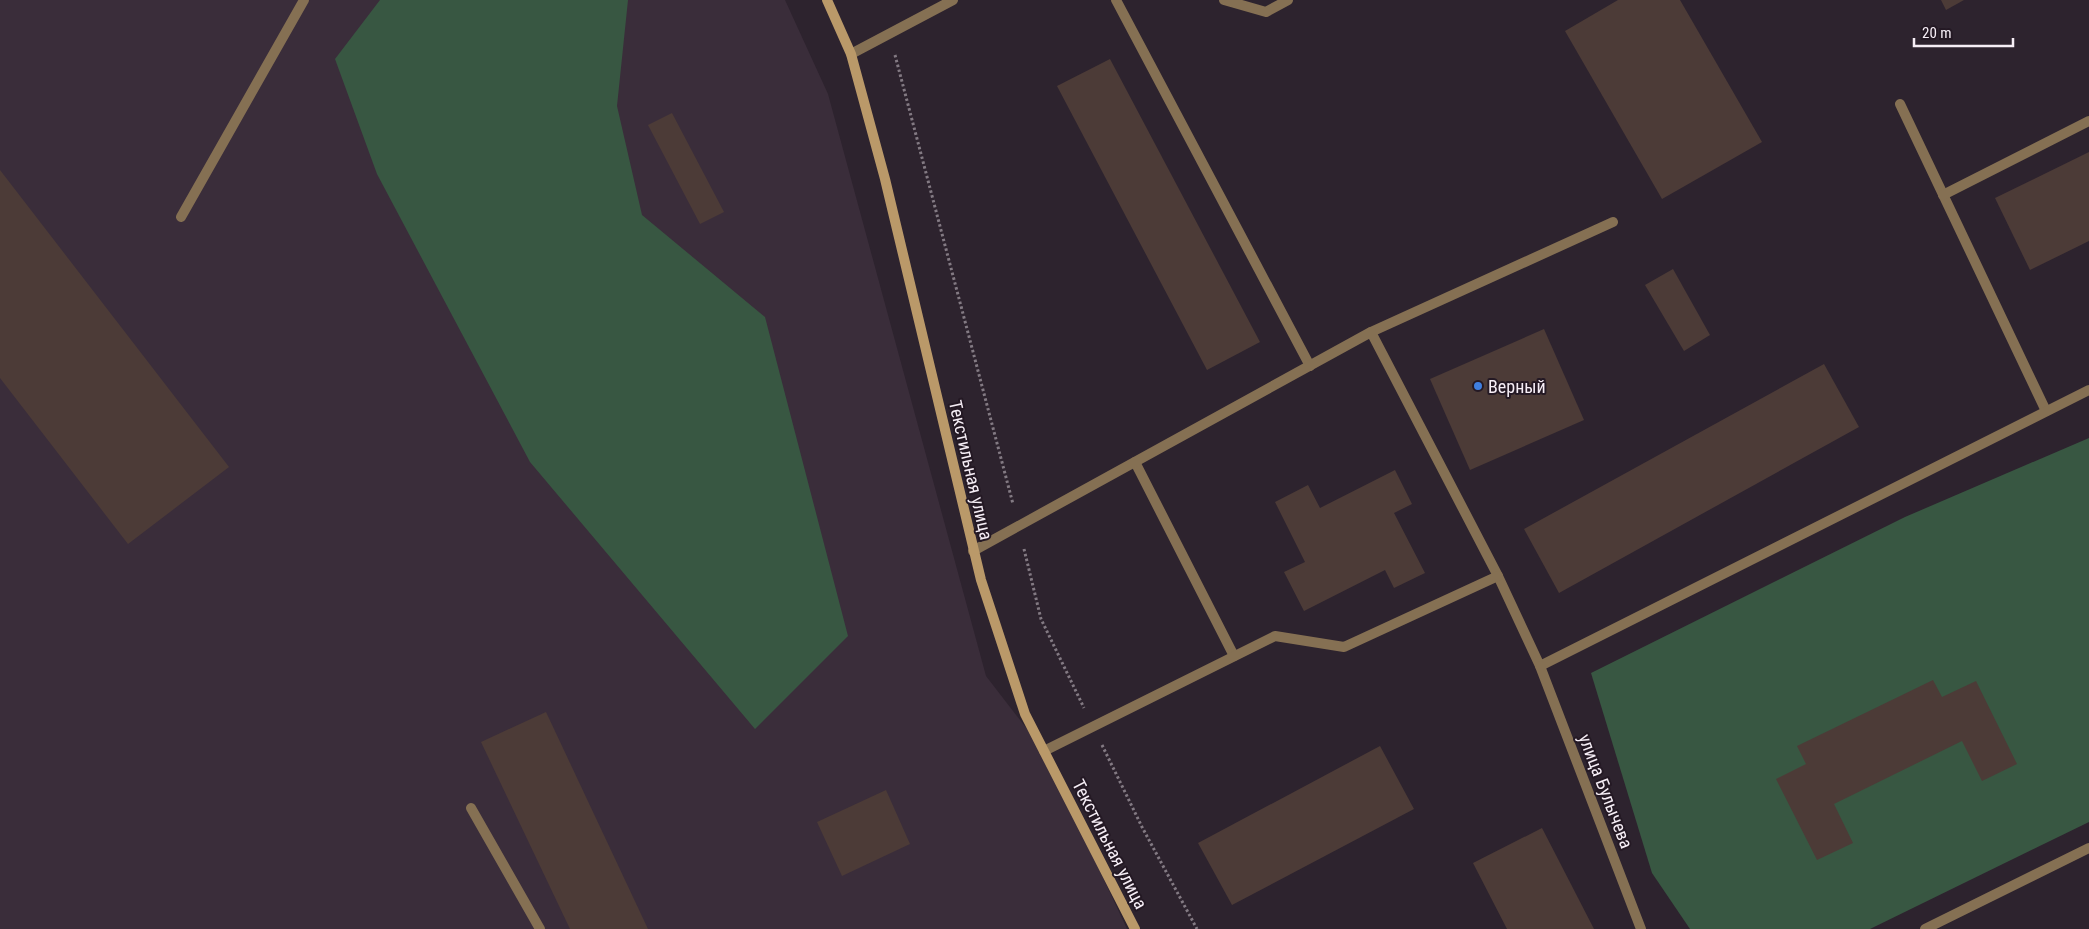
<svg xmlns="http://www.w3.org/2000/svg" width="2089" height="929" font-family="'Roboto Condensed',sans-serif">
<rect width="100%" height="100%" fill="#2d232e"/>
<!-- industrial -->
<path fill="#3a2d3a" d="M 0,0 L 785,0 L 828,94 L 986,676 L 1044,751 L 1127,929 L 0,929 Z"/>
<!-- forest -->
<g fill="#385742">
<path d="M 380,0 L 628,0 L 617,106 L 642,215 L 765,317 L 848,636 L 755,729 L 530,462 L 377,174 L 335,59 Z"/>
<path d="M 2089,438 L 2089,822 L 1870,929 L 1690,929 L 1652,873 L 1591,673 L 1905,517 Z"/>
</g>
<!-- building -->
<g fill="#4c3b37">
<path d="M 1618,0 L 1680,0 L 1762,142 L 1662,199 L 1565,31 Z"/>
<path d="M 1941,0 L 1964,0 L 1946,10 Z"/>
<path d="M 1110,59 L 1260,342 L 1207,370 L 1057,86 Z"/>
<path d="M 672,113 L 724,212 L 700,224 L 648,125 Z"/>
<path d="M 2089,152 L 2089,241 L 2030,270 L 1995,198 Z"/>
<path d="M 0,170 L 229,467 L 128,544 L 0,378 Z"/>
<path d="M 1673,269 L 1710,335 L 1684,351 L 1645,285 Z"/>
<path d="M 1544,329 L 1584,420 L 1470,470 L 1430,379 Z"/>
<path d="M 1824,364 L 1859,427 L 1559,593 L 1524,529 Z"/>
<path d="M 1395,470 L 1412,504 L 1394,513 L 1425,573 L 1394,588 L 1385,570 L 1304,611 L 1284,572 L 1305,562 L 1275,502 L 1308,485 L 1320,508 Z"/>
<path d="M 1933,680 L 1942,697 L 1976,681 L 2017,764 L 1982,781 L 1962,741 L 1834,804 L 1853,843 L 1817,860 L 1776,779 L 1806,764 L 1797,746 Z"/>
<path d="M 546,712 L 648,929 L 570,929 L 481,742 Z"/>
<path d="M 1380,746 L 1414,809 L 1232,905 L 1198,843 Z"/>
<path d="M 886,790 L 910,844 L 842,876 L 817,822 Z"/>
<path d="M 1542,828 L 1594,929 L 1507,929 L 1473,863 Z"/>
</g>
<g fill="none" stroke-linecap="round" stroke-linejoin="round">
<!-- path -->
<g stroke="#837a83" stroke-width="3" stroke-dasharray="2.5 2.5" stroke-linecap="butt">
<path d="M 895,55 L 1013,504"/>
<path d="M 1024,549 L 1041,619 L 1084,708"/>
<path d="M 1102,745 L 1142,827 L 1197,929"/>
</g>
<!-- lane -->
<g stroke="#857053" stroke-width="10">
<path d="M 1116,0 L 1310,366"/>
<path d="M 1224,0 L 1266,12 L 1288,0"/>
<path d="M 851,54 L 953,0"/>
<path d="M 1900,104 L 2046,411"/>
<path d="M 1943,195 L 2089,121"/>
<path d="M 181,217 L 304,0"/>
<path d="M 1371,332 L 1613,222"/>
<path d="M 1135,462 L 1234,656"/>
<path d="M 973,551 L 1371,332 L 1498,576 L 1540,666 L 2089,390"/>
<path d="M 1044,751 L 1275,636 L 1344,647 L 1498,576"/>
<path d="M 471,808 L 540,929"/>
<path d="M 1925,929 L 2089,848"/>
</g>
<!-- street -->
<path stroke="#857053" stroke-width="10" d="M 1540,666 L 1641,929"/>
<!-- secondary -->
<path stroke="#ba9969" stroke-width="10" d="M 827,0 L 851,54 L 885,179 L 981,580 L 1025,714 L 1135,929"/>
</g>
<!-- markers -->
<circle fill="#3f7fe0" stroke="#241924" stroke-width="2" cx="1478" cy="386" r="5"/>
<g text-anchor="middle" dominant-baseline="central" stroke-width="4" stroke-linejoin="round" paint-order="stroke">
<!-- poi labels -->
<g font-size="18" fill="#f6eef6" stroke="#241924" text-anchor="start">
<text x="1488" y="386">Верный</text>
</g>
<!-- street labels -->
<g font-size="18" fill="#f6eef6" stroke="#241924">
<text transform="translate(971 470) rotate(77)">Текстильная улица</text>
<text transform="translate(1606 791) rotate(69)">улица Булычева</text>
<text transform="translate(1110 844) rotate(63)">Текстильная улица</text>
</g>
</g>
<!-- scale -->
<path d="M1914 38v8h99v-8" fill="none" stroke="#f6eef6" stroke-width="2.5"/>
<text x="1922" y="38" font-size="15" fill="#f6eef6" stroke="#241924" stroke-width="4" paint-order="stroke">20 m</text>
</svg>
